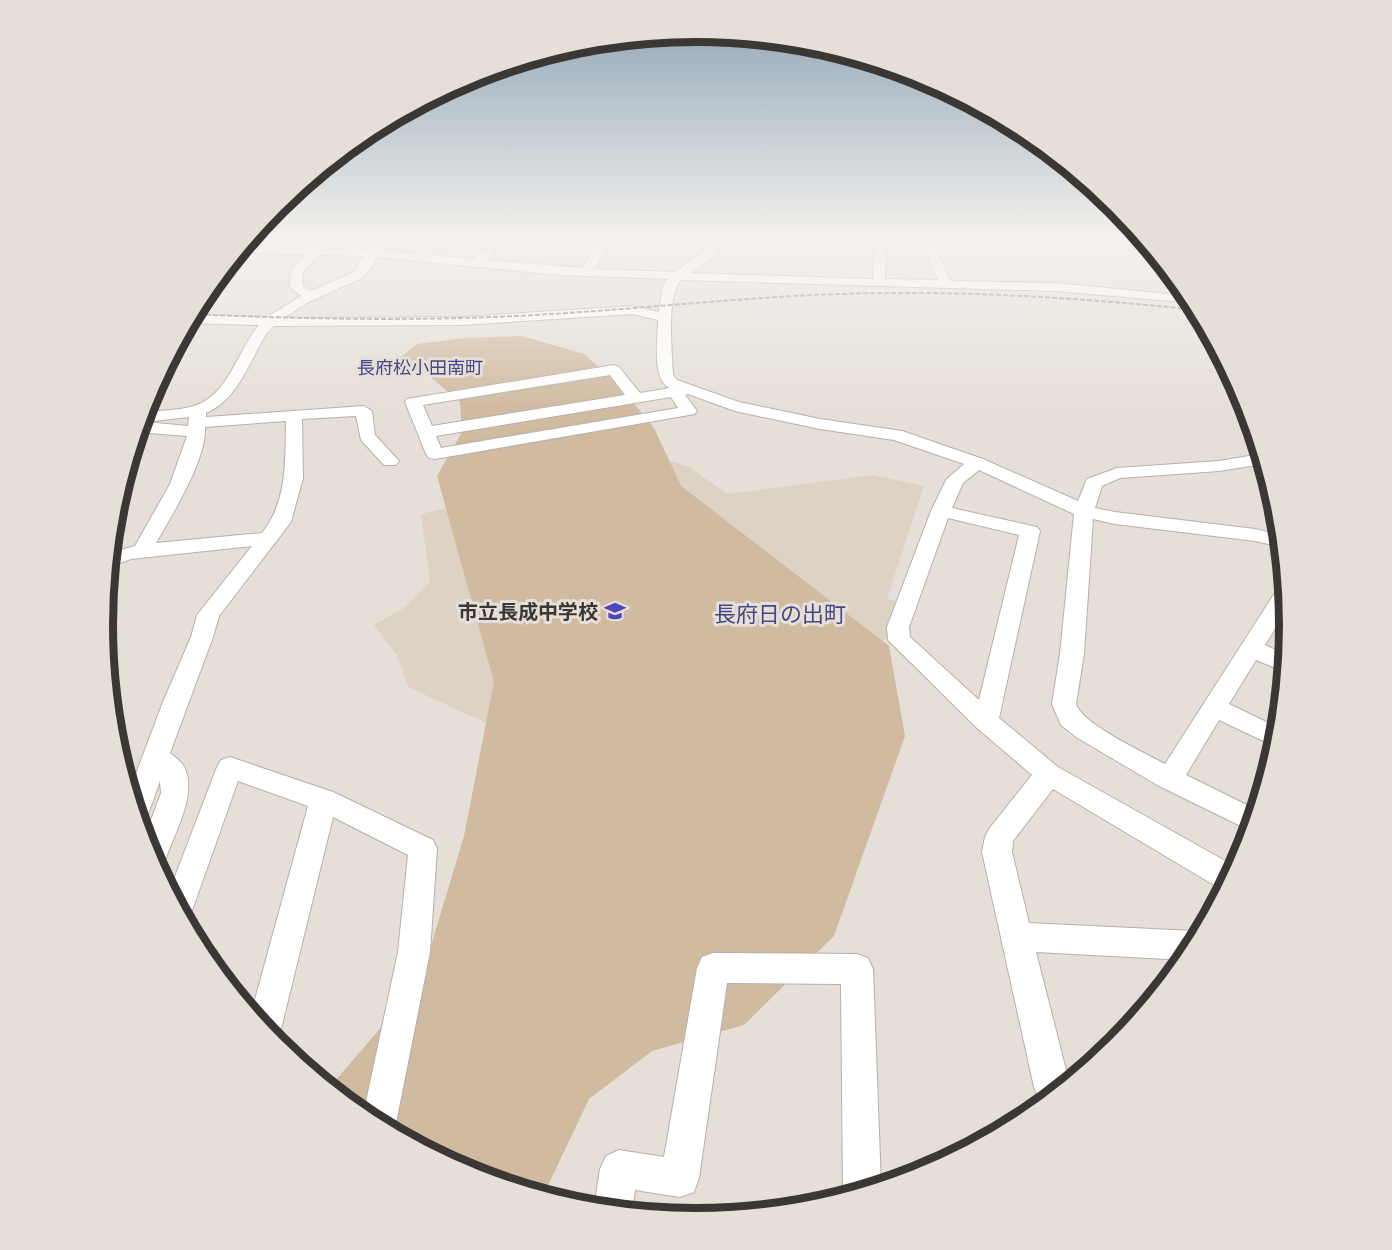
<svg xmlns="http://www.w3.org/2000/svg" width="1392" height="1250" font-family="Lato,'Noto Sans JP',sans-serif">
<rect width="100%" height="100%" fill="#e6dfd8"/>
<!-- built -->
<path fill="#ded2c4" d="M 635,448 L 689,467 L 728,494 L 873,475 L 924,486 L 887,599 L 907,603 L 898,627 L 852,671 L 659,803 L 408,687 L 397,655 L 374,625 L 405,607 L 430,582 L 421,514 L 464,504 Z"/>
<!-- green -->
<path fill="#d0baa0" d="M 522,336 L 584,354 L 617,383 L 654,428 L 681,486 L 889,646 L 905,736 L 834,936 L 744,1025 L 652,1051 L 589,1099 L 543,1196 L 469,1173 L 366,1118 L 329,1088 L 420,982 L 464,836 L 494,682 L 437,476 L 462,432 L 460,402 L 422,370 L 401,357 L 417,344 L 465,338 Z"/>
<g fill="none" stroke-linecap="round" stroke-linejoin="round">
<defs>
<g id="minor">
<path d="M 389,238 L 402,238 L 384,251 L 474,259 L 500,238 L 511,238 L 487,260 L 583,268 L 602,238 L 612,238 L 595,269 L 675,272 L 703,252 L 716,238 L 727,238 L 711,258 L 691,273 L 873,279 L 875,238 L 886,238 L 885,279 L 938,280 L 921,238 L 932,238 L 950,281 L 1055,283 L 1190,296 L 1194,303 L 1055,291 L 681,280 C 666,296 672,352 673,375 L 677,380 L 739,402 L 820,419 L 902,431 L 983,459 L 1078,501 L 1087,479 L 1117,468 L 1219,461 L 1261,454 L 1263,464 L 1219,471 L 1120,478 L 1102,486 L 1095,508 L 1115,512 L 1255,529 L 1281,535 L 1282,547 L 1255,541 L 1115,524 L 1093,519 L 1084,654 L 1076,704 C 1082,724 1145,753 1165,764 L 1278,588 L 1286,586 L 1288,608 L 1265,645 L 1287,655 L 1285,672 L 1256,660 L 1229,704 L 1279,728 L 1276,747 L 1219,720 L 1186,775 L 1257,810 L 1251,831 L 1159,786 L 1076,737 L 1061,725 L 1052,704 L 1060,654 L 1074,514 L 979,470 L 963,483 L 952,508 L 1037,527 L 1040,531 L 999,718 L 1058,767 L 1236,867 L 1224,890 L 1219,888 L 1053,789 L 1013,841 L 1012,852 L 1029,923 L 1194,931 L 1201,934 L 1185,960 L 1036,952 L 1066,1070 L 1077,1077 L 1046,1102 L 1039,1100 L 1034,1087 L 982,852 L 985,837 L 989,829 L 1032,775 L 977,728 L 888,640 L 887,627 L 931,511 L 946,480 L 964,464 L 894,440 L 820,429 L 735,411 L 688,394 L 685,395 L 697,411 L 695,414 L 435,459 L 429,458 L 426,454 L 405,402 L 407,399 L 614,365 L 619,367 L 640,393 L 670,388 C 651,380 658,338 658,320 L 632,314 L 463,325 L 274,326 L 267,333 C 249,361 239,399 206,413 L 206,417 L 364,406 L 372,411 L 375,435 L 399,461 L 396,465 L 384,465 L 361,440 L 356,416 L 302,419 L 303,478 L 291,522 L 219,616 L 213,637 L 170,753 C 176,758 184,763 186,771 C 195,798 175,832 166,858 L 161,867 L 156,868 L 144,839 L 161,793 L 160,781 L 146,820 L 139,822 L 129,792 L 163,702 L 191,637 L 197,615 L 252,546 L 131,559 L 108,567 L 110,553 L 135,546 L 170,484 L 187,436 L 137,432 L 143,413 C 160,410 178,411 194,406 C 229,395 237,351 259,325 L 188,323 L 192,315 L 267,317 L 301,296 L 291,288 C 286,273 295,264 306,255 L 238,252 L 243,246 L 370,249 ZM 321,255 L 364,256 L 354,272 L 311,291 L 303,286 C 299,271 309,264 321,255 ZM 376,257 L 559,275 L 668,279 L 663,285 L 659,312 L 632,306 L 463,317 L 284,318 L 307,303 L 362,278 L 371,268 ZM 610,375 L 625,395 L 432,426 L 423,405 ZM 671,397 L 678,408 L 441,448 L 436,436 ZM 189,417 L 188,426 L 145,422 ZM 286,421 C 285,459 288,501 262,533 L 156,543 C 172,515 207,459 205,427 ZM 948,518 L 1019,535 L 979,700 L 910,637 L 909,627 Z"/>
<path d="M 230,757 L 333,792 L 433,840 L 437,849 L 430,952 L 394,1133 L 363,1116 L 398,952 L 408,855 L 333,817 L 281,1029 L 274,1042 L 251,1014 L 308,806 L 238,781 L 189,919 L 184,920 L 169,892 L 217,767 L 221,760 Z"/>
<path d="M 713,953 L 857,954 L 868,958 L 873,969 L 881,1186 L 845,1197 L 843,1192 L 841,984 L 727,983 L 699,1178 L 694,1192 L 680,1197 L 635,1190 L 632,1212 L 594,1208 L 600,1169 L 606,1156 L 619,1150 L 664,1157 L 697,968 L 702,957 Z"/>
</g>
<path id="highway" d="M 1122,238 L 1142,238 L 1146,242 L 1130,243 Z"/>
</defs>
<!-- minor casing -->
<use href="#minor" stroke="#b7b0a9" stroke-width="2"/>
<!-- highway casing -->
<use href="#highway" stroke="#b7b0a9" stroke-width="1"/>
<!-- minor -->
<use href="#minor" fill="#fff" fill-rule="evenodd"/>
<!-- highway -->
<use href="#highway" fill="#fff" fill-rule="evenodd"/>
<!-- rail -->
<path stroke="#908b86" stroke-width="2" stroke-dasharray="5 2" stroke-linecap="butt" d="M 192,314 C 300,319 408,321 516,316 C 639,310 761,294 884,293 C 989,292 1093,299 1197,310"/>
</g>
<!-- sky -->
<linearGradient id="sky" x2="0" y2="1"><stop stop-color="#8da3b5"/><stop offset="0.58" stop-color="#f4f1ed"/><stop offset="1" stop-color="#f4f1ed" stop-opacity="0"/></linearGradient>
<rect width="1392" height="412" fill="url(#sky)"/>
<!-- icons -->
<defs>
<symbol id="school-bare" viewBox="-9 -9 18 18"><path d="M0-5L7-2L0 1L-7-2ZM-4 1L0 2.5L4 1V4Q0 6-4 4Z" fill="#4e45bc" stroke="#e6dfd8" stroke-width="2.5" paint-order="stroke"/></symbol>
</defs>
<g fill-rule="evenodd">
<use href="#school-bare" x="600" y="596" width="30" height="30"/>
</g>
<g text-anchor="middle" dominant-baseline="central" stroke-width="6" stroke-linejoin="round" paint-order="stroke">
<!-- far-quarter labels -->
<g font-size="18" fill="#464785" stroke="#e6dfd8">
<text x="420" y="367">長府松小田南町</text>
</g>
<!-- poi labels -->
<g font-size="20" font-weight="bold" fill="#3a3734" stroke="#e6dfd8" text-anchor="end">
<text x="598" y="611">市立長成中学校</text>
</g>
<!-- quarter labels -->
<g font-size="22" fill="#464785" stroke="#e6dfd8">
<text x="780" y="613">長府日の出町</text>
</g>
</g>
<!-- crop -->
<path d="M0 0H1392V1250H0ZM113 625a583 583 0 1 1 1166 0a583 583 0 1 1-1166 0Z" fill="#e6dfd8" fill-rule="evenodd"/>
<path fill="none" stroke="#3a3734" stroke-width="8" d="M113 625a583 583 0 1 1 1166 0a583 583 0 1 1-1166 0Z"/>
</svg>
